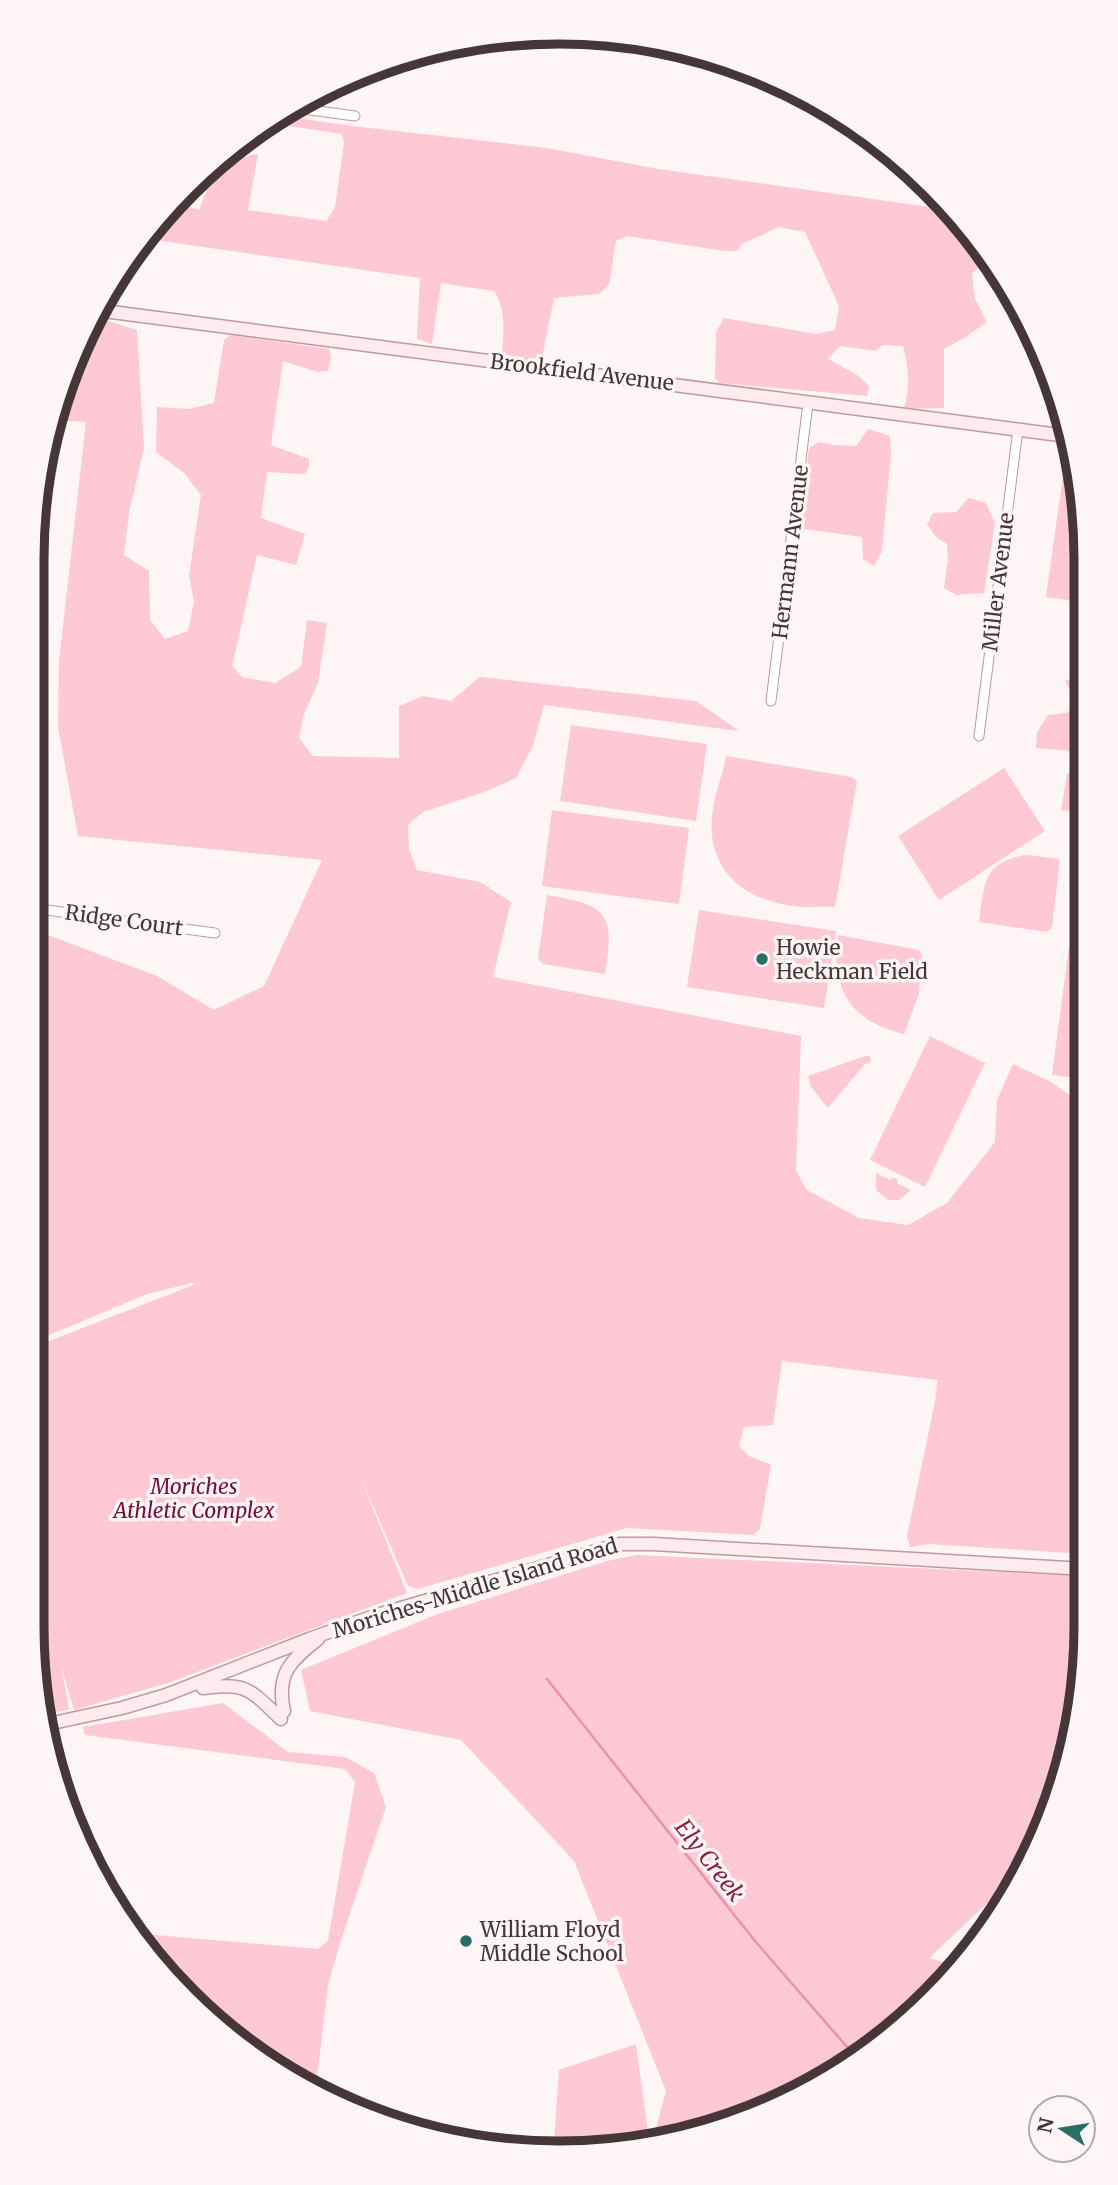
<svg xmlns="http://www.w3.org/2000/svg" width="1118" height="2185" font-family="Merriweather,serif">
<rect width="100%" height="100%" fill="#fef5f7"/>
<!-- green -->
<g fill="#fec8d4" fill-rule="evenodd">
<path d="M 277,115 L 352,126 L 547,148 L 658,169 L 951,210 L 978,238 L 988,256 L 972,274 L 975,299 L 987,322 L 964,338 L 944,349 L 944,408 L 904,409 C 910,386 909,369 903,346 L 882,345 L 876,351 L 840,346 L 828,359 L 857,375 L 869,386 L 867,396 L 719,383 L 715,378 L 716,332 L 724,318 L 816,334 L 835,330 L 839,306 L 805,232 L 779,227 L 742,244 L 737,251 L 724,251 L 627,236 L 616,241 L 609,285 L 599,294 L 554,298 L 542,358 L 536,360 L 502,354 C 503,333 507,310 494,291 L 441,283 L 432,344 L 417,339 L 420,278 L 141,238 L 175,201 L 178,204 L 199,210 L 207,189 L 208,166 L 218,158 C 240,165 239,156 258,154 L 248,210 L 326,221 L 335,207 L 344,143 L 342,134 L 269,123 Z"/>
<path d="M 92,316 L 137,330 L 144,448 L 129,513 L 124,555 L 149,571 L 150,620 L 165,639 L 188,631 L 194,602 L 189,576 L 201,495 L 185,474 L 156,452 L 157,407 L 189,409 L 214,403 L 224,340 L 231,335 L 329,349 L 331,358 L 328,371 L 317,372 L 283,361 L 271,445 L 309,459 L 309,466 L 305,474 L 267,472 L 261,518 L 305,534 L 296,565 L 257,555 L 232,666 L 242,677 L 275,683 L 301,667 L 307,620 L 327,623 L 318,683 L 304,714 L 299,738 L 313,756 L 399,758 L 399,706 L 423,696 L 451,701 L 480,677 L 696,701 L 739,731 L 544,705 L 533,746 L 516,778 L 484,792 L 423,812 L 408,825 L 409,849 L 417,870 L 480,882 L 511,902 L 493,977 L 801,1036 L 796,1171 L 807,1190 L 859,1218 L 908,1225 L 947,1203 L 995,1142 L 997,1100 L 1013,1064 L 1049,1081 L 1076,1099 L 1073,1153 L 1084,1166 L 1085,1554 L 929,1544 L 910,1547 L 907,1536 L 936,1397 L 937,1380 L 782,1361 L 773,1425 L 744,1427 L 739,1446 L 749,1456 L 771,1465 L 760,1529 L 753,1535 L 627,1528 L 418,1589 L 408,1586 L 358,1471 L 407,1593 L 168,1683 L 74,1710 L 61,1665 L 69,1709 L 46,1715 L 32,1626 L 32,929 L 157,976 L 214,1010 L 264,986 L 322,860 L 78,836 L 58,727 L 59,661 L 86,422 L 51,420 L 86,325 ZM 192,1283 L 196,1284 L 44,1343 L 47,1336 L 147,1294 Z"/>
<path d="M 868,429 L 890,436 L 891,454 L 882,551 L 874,566 L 863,559 L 862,537 L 804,529 L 800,519 L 809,448 L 819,442 L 834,445 L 856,446 Z"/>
<path d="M 1065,445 L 1070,446 L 1082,490 L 1082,602 L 1046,597 L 1063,476 Z"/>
<path d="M 969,498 L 986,503 L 995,523 L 984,593 L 956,595 L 944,588 L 948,559 L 947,544 L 936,537 L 927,524 L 933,513 L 956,512 Z"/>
<path d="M 1065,680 L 1082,681 L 1083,752 L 1036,748 L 1037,732 L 1048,715 L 1066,713 L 1077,705 Z"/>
<path d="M 571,725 L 707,744 L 696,821 L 560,801 Z"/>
<path d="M 726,756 L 852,777 L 857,781 L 835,907 C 821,906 806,908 792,906 C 739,899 704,865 713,809 C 715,792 723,775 726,756 Z"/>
<path d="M 1004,768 L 1045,831 L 939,900 L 898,836 Z"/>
<path d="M 1071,771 L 1083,773 L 1083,812 L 1061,810 L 1067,775 Z"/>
<path d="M 552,810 L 689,828 L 679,904 L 542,886 Z"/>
<path d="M 1026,855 L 1060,859 L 1052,928 L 1046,932 L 979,922 C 984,885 983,861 1026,855 Z"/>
<path d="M 547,895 C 608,905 615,913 605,974 L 543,964 L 538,959 Z"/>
<path d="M 699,910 L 836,931 L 824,1008 L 687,987 Z"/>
<path d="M 838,935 L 919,950 L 922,955 L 919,994 L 904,1034 C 850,1021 831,990 838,935 Z"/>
<path d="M 1069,947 L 1083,949 L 1084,1079 L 1052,1075 Z"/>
<path d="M 930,1036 L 985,1063 L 925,1187 L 870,1160 Z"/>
<path d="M 865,1056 L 869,1056 L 871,1059 L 869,1063 L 865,1064 L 828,1108 L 811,1087 L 808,1076 Z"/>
<path d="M 876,1173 L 890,1180 L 892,1177 L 898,1180 L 897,1183 L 911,1190 L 899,1200 L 888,1200 L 876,1190 Z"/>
<path d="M 637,1555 L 1085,1576 C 1085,1604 1088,1634 1085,1662 C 1077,1734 1058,1819 1019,1881 L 1013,1879 L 929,1958 L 959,1967 L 907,2022 L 761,2113 L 653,2139 L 666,2091 L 574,1861 L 461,1740 L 310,1711 L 301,1670 L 435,1615 L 607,1561 Z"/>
<path d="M 223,1703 L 288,1752 L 345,1757 L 374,1773 L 386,1807 L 340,1943 L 328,1985 L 316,2087 L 266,2065 L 141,1947 L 133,1933 L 318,1949 L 328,1941 L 355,1782 L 345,1769 L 85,1735 L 83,1727 Z"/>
<path d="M 636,2044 L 648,2132 L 554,2142 L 559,2070 Z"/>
</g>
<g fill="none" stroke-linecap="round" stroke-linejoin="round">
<!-- stream -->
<path stroke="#ea92a9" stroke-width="2.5" d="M 547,1679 L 755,1941 L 854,2055"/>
<defs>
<g id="street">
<path d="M 288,107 L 355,116"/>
<path d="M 771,701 L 808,403"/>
<path d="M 979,736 L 1018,429"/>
<path d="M 32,908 L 215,933"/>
</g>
<g id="secondary">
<path d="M 96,310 L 1067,436"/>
<path d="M 203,1688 C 248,1682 250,1690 281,1719"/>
<path d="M 284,1711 C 276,1674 290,1661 318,1639"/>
<path d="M 48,1724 L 122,1708 L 166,1695 L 309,1639 L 377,1615 L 620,1544 L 653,1544 L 1085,1569"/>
</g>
</defs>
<!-- street casing -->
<use href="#street" stroke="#bf98a1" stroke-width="11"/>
<!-- secondary casing -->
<use href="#secondary" stroke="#bf98a1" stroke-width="15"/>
<!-- street -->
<use href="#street" stroke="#fff" stroke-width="9"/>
<!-- secondary -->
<use href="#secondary" stroke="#feebef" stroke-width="12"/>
</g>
<!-- markers -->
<g fill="#287066" stroke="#fef5f7" stroke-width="2.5">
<circle cx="762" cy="959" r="7"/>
<circle cx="466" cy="1941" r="7"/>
</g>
<g text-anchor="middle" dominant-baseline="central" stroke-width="7" stroke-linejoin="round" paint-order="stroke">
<!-- street labels -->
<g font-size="21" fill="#463639" stroke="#fef5f7">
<text transform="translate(582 372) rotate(7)">Brookfield Avenue</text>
<text transform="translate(790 552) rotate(-83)">Hermann Avenue</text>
<text transform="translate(998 582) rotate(-83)">Miller Avenue</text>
<text transform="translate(124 920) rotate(8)">Ridge Court</text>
<text transform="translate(475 1588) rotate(-17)">Moriches-Middle Island Road</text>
</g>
<!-- poi labels -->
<g font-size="21" fill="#463639" stroke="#fef5f7" text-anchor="start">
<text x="776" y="947">Howie<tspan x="776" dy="24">Heckman Field</tspan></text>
<text x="480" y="1929">William Floyd<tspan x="480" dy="24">Middle School</tspan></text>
</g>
<!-- park labels -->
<g font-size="21" font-style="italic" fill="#760c38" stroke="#fef5f7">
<text x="194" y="1486">Moriches<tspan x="194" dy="24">Athletic Complex</tspan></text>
</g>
<!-- water labels -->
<g font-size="23" font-style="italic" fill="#892247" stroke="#fef5f7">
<text transform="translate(710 1860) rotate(52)">Ely Creek</text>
</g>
</g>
<!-- crop -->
<path d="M0 0H1118V2185H0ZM559 44H559A515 515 0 0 1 1074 559V1626A515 515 0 0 1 559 2141H559A515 515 0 0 1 44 1626V559A515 515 0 0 1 559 44Z" fill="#fef5f7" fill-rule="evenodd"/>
<path fill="none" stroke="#463639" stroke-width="9" d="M559 44H559A515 515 0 0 1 1074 559V1626A515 515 0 0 1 559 2141H559A515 515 0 0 1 44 1626V559A515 515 0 0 1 559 44Z"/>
<!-- north arrow -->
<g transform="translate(1062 2129) rotate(282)"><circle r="33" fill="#fef5f7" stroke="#b4a9ab" stroke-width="2"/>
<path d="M0-5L12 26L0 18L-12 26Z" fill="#287066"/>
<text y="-10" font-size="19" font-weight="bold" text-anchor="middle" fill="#463639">N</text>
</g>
</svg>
